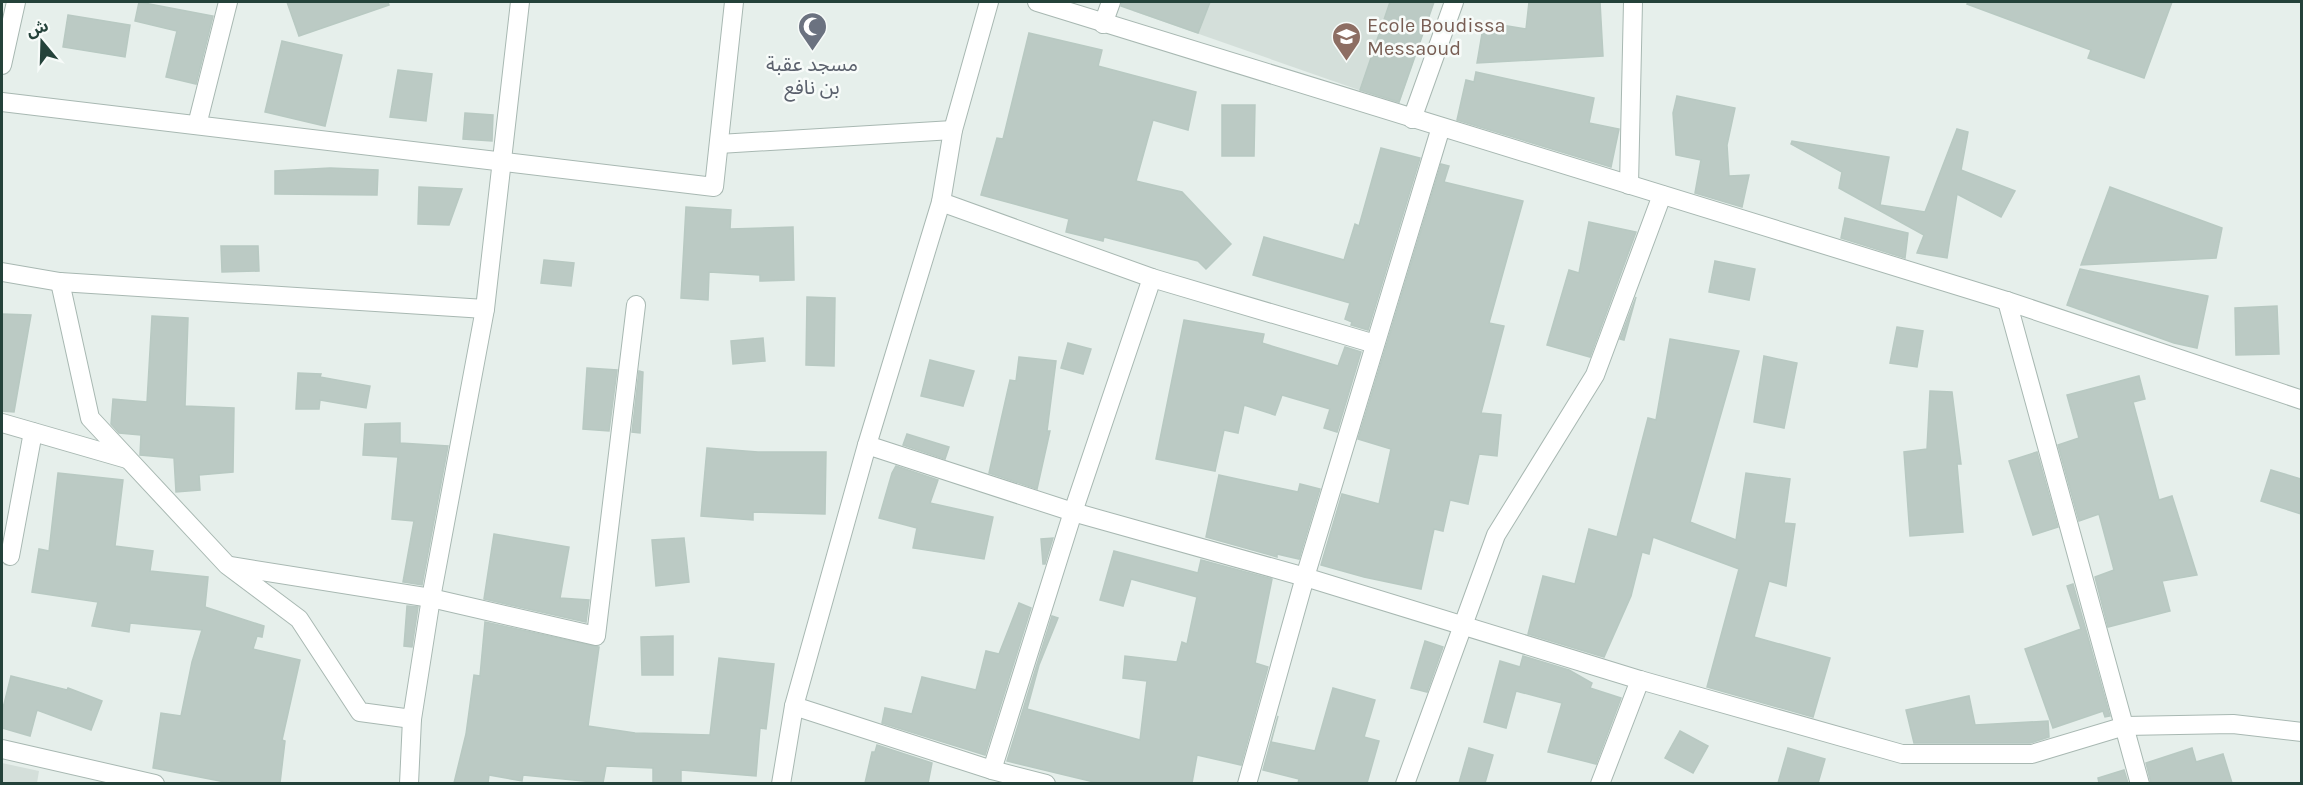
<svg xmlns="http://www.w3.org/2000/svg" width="2303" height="785" font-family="Karla,'Noto Sans Arabic',sans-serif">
<rect width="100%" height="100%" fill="#e6efeb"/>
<!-- built -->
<g fill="#d4dfda">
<path d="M 1137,2 L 1434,2 L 1399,104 L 1133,11 Z"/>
<path d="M 2,763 L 39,771 L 37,783 L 2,783 Z"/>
</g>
<!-- building -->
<g fill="#bbcac4" stroke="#b8c9c2" stroke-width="1.5">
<path d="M 139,2 L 213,16 L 196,84 L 166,77 L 177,31 L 135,21 Z"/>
<path d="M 287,2 L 388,2 L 389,5 L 299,36 Z"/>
<path d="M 1122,2 L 1210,2 L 1198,33 L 1121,6 Z"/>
<path d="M 1390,2 L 1434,2 L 1399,102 L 1360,90 Z"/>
<path d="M 1529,2 L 1600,2 L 1603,56 L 1477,63 L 1484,22 L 1526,29 Z"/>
<path d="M 1968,2 L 2172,2 L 2144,78 L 2088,58 L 2091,50 L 1967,4 Z"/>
<path d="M 68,15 L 130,25 L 125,57 L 63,47 Z"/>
<path d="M 1029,33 L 1102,50 L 1098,66 L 1196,92 L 1188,130 L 1153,120 L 1136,181 L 1182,192 L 1231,244 L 1206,269 L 1198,261 L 1104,237 L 1103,241 L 1066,232 L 1069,219 L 981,195 L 997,138 L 1003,139 Z"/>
<path d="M 282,41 L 342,55 L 325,126 L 265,112 Z"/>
<path d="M 398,70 L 432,74 L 426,121 L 390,117 Z"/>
<path d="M 1476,72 L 1594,98 L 1589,123 L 1619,129 L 1611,167 L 1457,120 L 1466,80 L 1474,82 Z"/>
<path d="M 1677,96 L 1735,108 L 1727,145 L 1729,176 L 1749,175 L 1742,207 L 1695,193 L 1701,160 L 1676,155 L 1673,113 Z"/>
<path d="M 1222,105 L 1255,105 L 1254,156 L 1222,156 Z"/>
<path d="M 465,113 L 493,115 L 492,141 L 463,139 Z"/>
<path d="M 1957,129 L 1968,132 L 1961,170 L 2015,191 L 2001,217 L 1957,194 L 1947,258 L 1917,253 L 1924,235 L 1839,188 L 1842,172 L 1791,144 L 1792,141 L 1889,157 L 1880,205 L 1925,212 Z"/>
<path d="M 1381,148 L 1420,158 L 1368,330 L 1351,325 L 1352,322 L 1345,319 L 1350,303 L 1253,275 L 1264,237 L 1344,260 L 1355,224 L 1359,226 Z"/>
<path d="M 1441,164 L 1449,166 L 1444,182 L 1523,201 L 1489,323 L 1504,326 L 1481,413 L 1501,415 L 1497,456 L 1479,454 L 1468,504 L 1450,500 L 1443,531 L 1434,529 L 1421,589 L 1364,577 L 1321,565 L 1342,494 L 1379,504 L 1391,449 L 1358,439 Z"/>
<path d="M 330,168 L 378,170 L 377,195 L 275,194 L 275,171 Z"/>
<path d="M 419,187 L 462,189 L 449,225 L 418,224 Z"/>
<path d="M 2110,187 L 2222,228 L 2216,258 L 2081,265 Z"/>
<path d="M 686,207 L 731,210 L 730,229 L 793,227 L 794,280 L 760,281 L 760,275 L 709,272 L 708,300 L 681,298 Z"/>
<path d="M 1845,218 L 1908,233 L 1905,258 L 1841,238 Z"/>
<path d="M 1589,222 L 1636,232 L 1590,357 L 1547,345 L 1569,270 L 1579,273 Z"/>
<path d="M 221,246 L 258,246 L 259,271 L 222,272 Z"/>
<path d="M 544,260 L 574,263 L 571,286 L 541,283 Z"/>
<path d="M 1715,261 L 1755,269 L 1749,300 L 1709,292 Z"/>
<path d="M 2080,269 L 2208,296 L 2197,348 L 2174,343 L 2067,305 Z"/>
<path d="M 807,297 L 835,298 L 834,366 L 806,365 Z"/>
<path d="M 1636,297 L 1624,340 L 1620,339 Z"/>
<path d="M 2277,306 L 2279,354 L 2236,355 L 2235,308 Z"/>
<path d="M 2,314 L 31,315 L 14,412 L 2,411 Z"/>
<path d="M 152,316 L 188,318 L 185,406 L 234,408 L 233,472 L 199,475 L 200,490 L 176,492 L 174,458 L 140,455 L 141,435 L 119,433 L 111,424 L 113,399 L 147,402 Z"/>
<path d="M 1184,320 L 1264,334 L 1262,343 L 1338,366 L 1345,347 L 1361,352 L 1337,432 L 1324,428 L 1330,409 L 1282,395 L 1275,415 L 1244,405 L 1238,433 L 1224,430 L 1215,471 L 1156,459 Z"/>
<path d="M 1897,327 L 1923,331 L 1917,367 L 1890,363 Z"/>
<path d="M 763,338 L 765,361 L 733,364 L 731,341 Z"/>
<path d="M 1670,339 L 1739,351 L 1690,522 L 1736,540 L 1746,473 L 1790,479 L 1784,523 L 1795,524 L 1786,586 L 1769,581 L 1754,637 L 1830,658 L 1813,717 L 1707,687 L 1739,569 L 1653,537 L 1649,554 L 1642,552 L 1631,596 L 1604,657 L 1528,634 L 1543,576 L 1575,584 L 1589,529 L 1617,537 L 1648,418 L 1656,420 Z"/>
<path d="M 1068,343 L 1091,349 L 1083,374 L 1061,368 Z"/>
<path d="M 1764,356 L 1797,363 L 1784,428 L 1754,422 Z"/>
<path d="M 1019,357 L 1056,361 L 1047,431 L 1050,431 L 1037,489 L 989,473 L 1010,380 L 1016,381 Z"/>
<path d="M 930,360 L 974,371 L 963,406 L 921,396 Z"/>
<path d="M 587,368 L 617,370 L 609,431 L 583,429 Z"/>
<path d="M 639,371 L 643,372 L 640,433 L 632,432 Z"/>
<path d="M 298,373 L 321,374 L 320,377 L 370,386 L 366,408 L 320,400 L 319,409 L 296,409 Z"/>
<path d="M 2139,376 L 2145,399 L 2133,402 L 2159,500 L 2172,496 L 2197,575 L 2162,581 L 2170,611 L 2108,627 L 2095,577 L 2114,570 L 2099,514 L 2079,521 L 2058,445 L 2079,438 L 2067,395 Z"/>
<path d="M 1930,391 L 1952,392 L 1961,464 L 1957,464 L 1963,532 L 1910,536 L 1904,452 L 1927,449 Z"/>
<path d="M 400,423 L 400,443 L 448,446 L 422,585 L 403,582 L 414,521 L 392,519 L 398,457 L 363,455 L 365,424 Z"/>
<path d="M 907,434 L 949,447 L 945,459 L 903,445 Z"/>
<path d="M 707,448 L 758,452 L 826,452 L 825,514 L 753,512 L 753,520 L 701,516 Z"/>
<path d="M 2037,452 L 2058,527 L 2033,535 L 2009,461 Z"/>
<path d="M 896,466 L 938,480 L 930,503 L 993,517 L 984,559 L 913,548 L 917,528 L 879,518 L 892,473 Z"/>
<path d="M 2271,470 L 2301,479 L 2301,514 L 2261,501 Z"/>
<path d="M 58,473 L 123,480 L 115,546 L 153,551 L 150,571 L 208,577 L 205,607 L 264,626 L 262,637 L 257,636 L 253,649 L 300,660 L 282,740 L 285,741 L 280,783 L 230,783 L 153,768 L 161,713 L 181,716 L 192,662 L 202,630 L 130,623 L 129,632 L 92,626 L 98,602 L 32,592 L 39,549 L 49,551 Z"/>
<path d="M 1219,475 L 1298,492 L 1300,484 L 1320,489 L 1299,559 L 1277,554 L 1277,557 L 1206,537 Z"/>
<path d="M 494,534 L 569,547 L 560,598 L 589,600 L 586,622 L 484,599 Z"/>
<path d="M 684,538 L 689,582 L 656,586 L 652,540 Z"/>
<path d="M 1053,538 L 1045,564 L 1043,564 L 1041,539 Z"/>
<path d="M 1114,551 L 1198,573 L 1201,560 L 1272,579 L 1255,663 L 1268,667 L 1241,765 L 1197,755 L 1192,783 L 1098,783 L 1007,761 L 1052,616 L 1058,618 L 1039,665 L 1027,709 L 1140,740 L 1147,681 L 1123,678 L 1125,656 L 1177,662 L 1182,642 L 1187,644 L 1197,597 L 1131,579 L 1123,606 L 1100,600 Z"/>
<path d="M 2073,584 L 2110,716 L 2105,717 L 2103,711 L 2053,728 L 2025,649 L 2081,629 L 2067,586 Z"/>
<path d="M 1019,603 L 1031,608 L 985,755 L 882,723 L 885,708 L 912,714 L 922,677 L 976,690 L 986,651 L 999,654 Z"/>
<path d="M 407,606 L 418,607 L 412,647 L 404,646 Z"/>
<path d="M 485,622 L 599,647 L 588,726 L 635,733 L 710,735 L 719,658 L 774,664 L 766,729 L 760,728 L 756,776 L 681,770 L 681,783 L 653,783 L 653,768 L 606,766 L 603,783 L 523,775 L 522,781 L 489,775 L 488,783 L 454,783 L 466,734 L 474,675 L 480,676 Z"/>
<path d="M 673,636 L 673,675 L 642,675 L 641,637 Z"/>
<path d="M 1425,641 L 1443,647 L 1427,692 L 1411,688 Z"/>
<path d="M 1523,656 L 1569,670 L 1592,683 L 1590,688 L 1621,698 L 1596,764 L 1548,752 L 1562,703 L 1516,691 L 1506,728 L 1484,722 L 1500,661 L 1520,667 Z"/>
<path d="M 11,676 L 67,690 L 68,688 L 102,701 L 91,730 L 37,710 L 30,736 L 2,728 L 2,712 Z"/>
<path d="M 1333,688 L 1375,700 L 1364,737 L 1379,741 L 1367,783 L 1298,783 L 1299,779 L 1263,770 L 1278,716 L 1271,742 L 1315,751 Z"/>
<path d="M 1969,696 L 1975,725 L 2048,721 L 2049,737 L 2030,743 L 1914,743 L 1906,710 Z"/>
<path d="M 1680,731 L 1708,746 L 1693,773 L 1665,758 Z"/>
<path d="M 877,745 L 932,763 L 928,783 L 865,783 L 872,752 L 875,752 Z"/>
<path d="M 1469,748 L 1493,755 L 1485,783 L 1459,783 Z"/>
<path d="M 1788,748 L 1825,759 L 1818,783 L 1778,783 Z"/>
<path d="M 2192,748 L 2196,762 L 2223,754 L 2232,783 L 2151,783 L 2146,763 Z"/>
<path d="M 2124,770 L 2128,783 L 2099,783 L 2098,778 Z"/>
</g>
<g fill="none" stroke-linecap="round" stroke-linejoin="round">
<defs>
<g id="minor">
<path d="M 1037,2 L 2007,301 L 2302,400"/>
<path d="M 1103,24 L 1111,2"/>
<path d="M 2,65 L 16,2"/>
<path d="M 2,102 L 714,187 L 734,2"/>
<path d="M 1412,119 L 1454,2"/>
<path d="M 197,125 L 228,2"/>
<path d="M 719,144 L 953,130"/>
<path d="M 1629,185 L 1633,2"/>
<path d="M 941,202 L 1152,278 L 1375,344"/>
<path d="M 2,272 L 60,282 L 485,309"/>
<path d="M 60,282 L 90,418 L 227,565 L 299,619 L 360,712 L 412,719 L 431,598 L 485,309 L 520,2"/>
<path d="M 2007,301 L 2140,784"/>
<path d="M 2,423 L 127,459"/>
<path d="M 867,445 L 1073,512 L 1305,577 L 1640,680 L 1902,754 L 2032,754 L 2125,726 L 2233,724 L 2302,732"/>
<path d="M 10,556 L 33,432"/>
<path d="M 230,566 L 431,598 L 596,636 L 636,305"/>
<path d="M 794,706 L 992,770 L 1046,784"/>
<path d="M 2,749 L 155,784"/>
<path d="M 992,770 L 1073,512 L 1152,278"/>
<path d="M 409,784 L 412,719"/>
<path d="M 781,784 L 794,706 L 867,445 L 941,202 L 953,130 L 989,2"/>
<path d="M 1247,784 L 1305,577 L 1441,127"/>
<path d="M 1405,784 L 1496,535 L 1595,375 L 1662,195"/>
<path d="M 1600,784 L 1640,680"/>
</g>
</defs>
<!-- minor casing -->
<use href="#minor" stroke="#a8b8b2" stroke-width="20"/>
<!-- minor -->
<use href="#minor" stroke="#fff" stroke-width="18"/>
</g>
<!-- icons -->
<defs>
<symbol id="mosque-pin" viewBox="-11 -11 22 30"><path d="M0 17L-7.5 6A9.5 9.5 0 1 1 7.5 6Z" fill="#6b7280" stroke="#f7fbf9"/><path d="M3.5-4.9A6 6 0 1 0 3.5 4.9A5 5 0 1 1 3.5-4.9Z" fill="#fff"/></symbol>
<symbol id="school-pin" viewBox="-11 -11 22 30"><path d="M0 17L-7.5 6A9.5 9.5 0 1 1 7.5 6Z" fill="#8d6e63" stroke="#f7fbf9"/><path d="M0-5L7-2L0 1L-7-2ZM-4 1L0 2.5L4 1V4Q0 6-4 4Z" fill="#fff"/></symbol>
</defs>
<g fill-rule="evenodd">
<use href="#mosque-pin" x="796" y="10" width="33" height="45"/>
<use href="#school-pin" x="1330" y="20" width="33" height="45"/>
</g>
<g text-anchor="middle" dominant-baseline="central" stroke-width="5" stroke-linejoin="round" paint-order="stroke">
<!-- education labels -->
<g font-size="20" fill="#785e54" stroke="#f7fbf9" text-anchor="start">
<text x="1367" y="25">Ecole Boudissa<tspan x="1367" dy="23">Messaoud</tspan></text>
</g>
<!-- worship labels -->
<g font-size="20" fill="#5b616d" stroke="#f7fbf9">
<text x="812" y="64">مسجد عقبة<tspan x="812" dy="23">بن نافع</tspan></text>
</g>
</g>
<!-- border -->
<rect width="2303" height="785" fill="none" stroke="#24423a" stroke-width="6"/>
<!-- north arrow -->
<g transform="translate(42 42) rotate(341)" stroke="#f7fbf9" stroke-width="4.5" paint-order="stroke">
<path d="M0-4.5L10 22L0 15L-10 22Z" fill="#24423a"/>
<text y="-9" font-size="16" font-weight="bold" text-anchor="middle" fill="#24423a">ش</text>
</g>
</svg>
